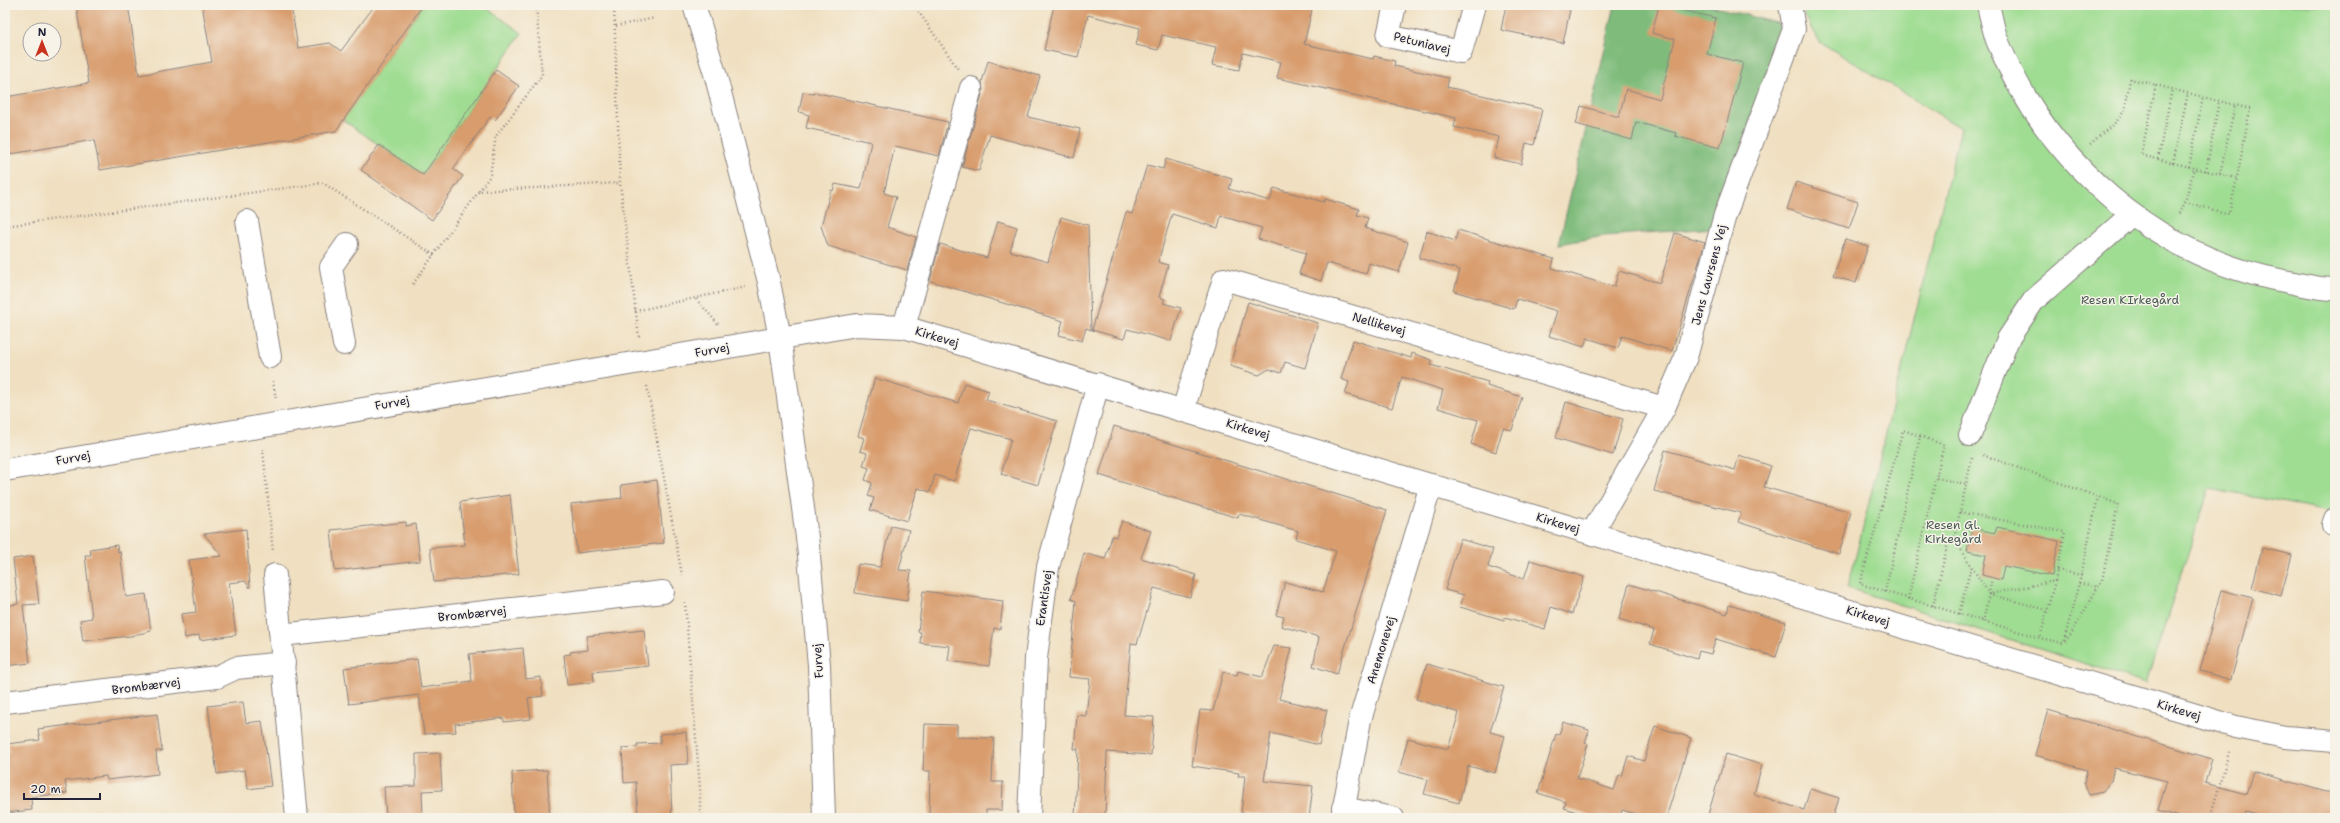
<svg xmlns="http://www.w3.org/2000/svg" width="2340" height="823" font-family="'Shantell Sans',sans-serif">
<rect width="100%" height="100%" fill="#f7f3e8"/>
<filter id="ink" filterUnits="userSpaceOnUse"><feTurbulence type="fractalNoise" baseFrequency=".025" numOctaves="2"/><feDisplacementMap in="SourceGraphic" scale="8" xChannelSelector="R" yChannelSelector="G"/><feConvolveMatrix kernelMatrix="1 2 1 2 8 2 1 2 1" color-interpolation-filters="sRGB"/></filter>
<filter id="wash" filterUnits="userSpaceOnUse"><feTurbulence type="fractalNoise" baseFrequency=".012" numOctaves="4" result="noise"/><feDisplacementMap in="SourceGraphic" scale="16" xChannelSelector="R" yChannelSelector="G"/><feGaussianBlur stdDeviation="0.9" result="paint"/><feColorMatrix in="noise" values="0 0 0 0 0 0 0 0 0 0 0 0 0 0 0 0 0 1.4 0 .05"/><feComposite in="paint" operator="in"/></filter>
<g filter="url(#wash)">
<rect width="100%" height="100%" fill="#f0e0c1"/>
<!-- green -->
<g fill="#9fdd92" stroke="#608066">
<path d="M 423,5 L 482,5 L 522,33 L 423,175 L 343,120 Z"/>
<path d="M 1799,5 L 2335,5 L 2335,512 L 2209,489 L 2146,683 L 1848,588 L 1961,128 L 1820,42 Z"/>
</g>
<!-- forest -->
<path fill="#7fbc7c" stroke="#506f5c" d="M 1615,5 L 1708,5 L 1780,24 L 1780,36 L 1714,228 L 1604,236 L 1559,244 Z"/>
<g id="blocks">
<!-- building -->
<g fill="#d89c6d">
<path d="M 76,5 L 128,5 L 139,75 L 212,62 L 202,5 L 291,5 L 298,48 L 330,43 L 341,51 L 375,5 L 423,5 L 336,131 L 100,170 L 94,140 L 5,155 L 5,97 L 89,83 Z"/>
<path d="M 1054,5 L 1313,5 L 1304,44 L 1373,59 L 1374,56 L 1395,61 L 1394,66 L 1449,78 L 1447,87 L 1542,109 L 1534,145 L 1526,143 L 1521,164 L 1494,158 L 1499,137 L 1454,127 L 1456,118 L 1277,78 L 1281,62 L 1243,53 L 1239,70 L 1212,65 L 1216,47 L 1162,35 L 1158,50 L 1136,45 L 1140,28 L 1088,15 L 1078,57 L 1044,50 Z"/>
<path d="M 1506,5 L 1571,5 L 1563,43 L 1501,30 Z"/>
<path d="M 1659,5 L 1716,18 L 1707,54 L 1743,63 L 1720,148 L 1675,136 L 1676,133 L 1636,122 L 1632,140 L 1576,124 L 1581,106 L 1619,117 L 1626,89 L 1660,99 L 1675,39 L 1652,33 Z"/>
<path d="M 988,61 L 1040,76 L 1028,117 L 1080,129 L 1074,158 L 990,135 L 979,171 L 962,167 L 983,91 L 982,82 Z"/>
<path d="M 496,70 L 519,86 L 495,120 L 490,117 L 453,169 L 463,176 L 432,220 L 361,170 L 379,145 L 423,175 Z"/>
<path d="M 803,92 L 814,94 L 814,92 L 948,122 L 939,156 L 895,146 L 884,193 L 896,197 L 887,227 L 916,237 L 907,270 L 828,246 L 821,226 L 831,190 L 833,191 L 835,184 L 861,189 L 871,142 L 806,128 L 809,115 L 799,112 Z"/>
<path d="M 1166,159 L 1232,179 L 1229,189 L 1270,201 L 1274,188 L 1324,202 L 1325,199 L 1359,209 L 1357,215 L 1368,218 L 1365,228 L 1408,242 L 1399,272 L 1369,263 L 1366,274 L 1327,263 L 1321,281 L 1299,274 L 1306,253 L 1258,239 L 1262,228 L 1221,216 L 1218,228 L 1172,214 L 1158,262 L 1168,265 L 1159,297 L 1165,299 L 1163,303 L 1181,308 L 1171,341 L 1127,329 L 1124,339 L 1092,330 L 1126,212 L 1132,214 L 1147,165 L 1163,169 Z"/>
<path d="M 1796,182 L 1858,202 L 1849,229 L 1787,209 Z"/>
<path d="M 1061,217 L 1088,225 L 1091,330 L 1086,328 L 1082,341 L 1059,335 L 1063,321 L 930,281 L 940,244 L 987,258 L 998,221 L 1017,227 L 1010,251 L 1048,262 Z"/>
<path d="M 1458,230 L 1554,259 L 1552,268 L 1614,287 L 1619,271 L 1660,283 L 1675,233 L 1705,242 L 1672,351 L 1622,336 L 1618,348 L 1587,338 L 1584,347 L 1549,336 L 1557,311 L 1517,299 L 1514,309 L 1454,291 L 1460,270 L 1419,258 L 1427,231 L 1455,241 Z"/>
<path d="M 1845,239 L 1868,246 L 1856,283 L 1833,276 Z"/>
<path d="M 1248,302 L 1318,323 L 1305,368 L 1285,362 L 1281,373 L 1269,369 L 1259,375 L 1230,366 Z"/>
<path d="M 1353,340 L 1411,358 L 1412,353 L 1432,360 L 1431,365 L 1488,382 L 1487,386 L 1522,397 L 1512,430 L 1503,428 L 1496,452 L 1471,444 L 1478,420 L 1438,408 L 1443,390 L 1402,377 L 1392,408 L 1345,394 L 1349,382 L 1341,379 Z"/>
<path d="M 875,378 L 958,403 L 964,383 L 989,391 L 986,400 L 1057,421 L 1038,485 L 1001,474 L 1011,439 L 971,428 L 954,481 L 935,475 L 930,492 L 918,488 L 907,521 L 870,510 L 874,498 L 868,496 L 872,483 L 865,480 L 869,468 L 863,466 L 867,453 L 860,451 L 864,438 L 858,436 Z"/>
<path d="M 1566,402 L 1623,419 L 1613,455 L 1556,438 Z"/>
<path d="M 1114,426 L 1387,510 L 1337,674 L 1313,666 L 1319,637 L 1281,626 L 1284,617 L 1276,615 L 1285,582 L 1323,592 L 1336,551 L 1296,539 L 1298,531 L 1239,514 L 1238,518 L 1099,475 Z"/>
<path d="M 1665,450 L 1735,470 L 1739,455 L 1771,466 L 1764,487 L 1851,512 L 1839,554 L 1738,522 L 1741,513 L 1654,491 Z"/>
<path d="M 657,480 L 664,543 L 577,553 L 571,504 L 622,498 L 621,485 Z"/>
<path d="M 510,495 L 519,574 L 434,582 L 430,548 L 465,545 L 460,502 Z"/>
<path d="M 1122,521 L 1151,531 L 1141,558 L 1196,575 L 1190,597 L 1154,588 L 1137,644 L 1131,643 L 1124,715 L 1154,717 L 1151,755 L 1107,752 L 1105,818 L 1075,818 L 1078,749 L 1074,749 L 1077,715 L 1086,716 L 1090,679 L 1069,677 L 1076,601 L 1071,599 L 1084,553 L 1105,559 L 1112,536 L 1116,537 Z"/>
<path d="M 406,522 L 406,526 L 416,524 L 420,561 L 335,571 L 331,530 Z"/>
<path d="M 891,526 L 909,530 L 899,570 L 911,571 L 907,601 L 855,593 L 858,564 L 880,567 Z"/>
<path d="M 1997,527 L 2059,541 L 2052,576 L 2004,566 L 2001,580 L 1982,575 L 1986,555 L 1967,551 L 1972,528 L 1995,533 Z"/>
<path d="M 246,529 L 250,588 L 245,581 L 229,583 L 236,635 L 200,640 L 199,635 L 185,638 L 181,614 L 196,612 L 189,560 L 222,556 L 204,534 Z"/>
<path d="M 1460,539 L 1493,549 L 1488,567 L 1524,579 L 1530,560 L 1584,577 L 1572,614 L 1551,607 L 1545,629 L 1505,617 L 1504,620 L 1460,607 L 1464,595 L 1445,590 Z"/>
<path d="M 117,545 L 118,552 L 120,551 L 126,597 L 146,594 L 151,631 L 131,636 L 83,641 L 80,620 L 92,618 L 85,555 L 91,555 L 90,549 Z"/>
<path d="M 2262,548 L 2292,555 L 2281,596 L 2252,588 Z"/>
<path d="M 33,556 L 39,604 L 23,605 L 30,663 L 5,666 L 5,606 L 18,604 L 13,559 Z"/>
<path d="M 1629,584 L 1727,614 L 1729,605 L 1786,622 L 1776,657 L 1716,639 L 1711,654 L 1699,651 L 1697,659 L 1650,644 L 1654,630 L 1619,619 Z"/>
<path d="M 2221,590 L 2253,598 L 2231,680 L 2200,671 Z"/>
<path d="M 923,591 L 1003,601 L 1000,629 L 994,628 L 989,666 L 948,661 L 950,646 L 920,643 L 921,632 L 918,632 Z"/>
<path d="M 644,630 L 648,666 L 593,672 L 594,682 L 567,685 L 564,655 L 571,654 L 570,652 L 588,650 L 587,636 Z"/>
<path d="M 1274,646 L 1292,648 L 1279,699 L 1327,710 L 1319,745 L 1271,733 L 1264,781 L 1313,786 L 1309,818 L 1241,813 L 1245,776 L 1238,776 L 1239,773 L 1192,766 L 1200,710 L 1213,711 L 1223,672 L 1237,675 L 1238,671 L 1262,677 Z"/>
<path d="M 523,648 L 526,679 L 541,677 L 543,696 L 528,698 L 531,719 L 504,722 L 503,718 L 455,724 L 456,732 L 424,734 L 419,695 L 349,704 L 344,668 L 417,659 L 421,688 L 472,681 L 469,654 Z"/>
<path d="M 1427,664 L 1504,687 L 1490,732 L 1505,736 L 1495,773 L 1468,766 L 1459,803 L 1424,794 L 1428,780 L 1399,772 L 1408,738 L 1448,749 L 1459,713 L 1416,699 Z"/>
<path d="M 243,702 L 246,723 L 262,721 L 271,786 L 248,789 L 245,770 L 217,774 L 208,706 Z"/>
<path d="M 2048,710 L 2212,759 L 2205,783 L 2246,794 L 2253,771 L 2326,792 L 2335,792 L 2335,818 L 2268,818 L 2246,812 L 2244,818 L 2182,818 L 2158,810 L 2167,781 L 2114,768 L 2111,781 L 2103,791 L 2089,794 L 2084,783 L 2087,770 L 2035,755 Z"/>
<path d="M 157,714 L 162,751 L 156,751 L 158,774 L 107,780 L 106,776 L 65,781 L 67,793 L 31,797 L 32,810 L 5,813 L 5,753 L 9,752 L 7,744 L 40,740 L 38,729 Z"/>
<path d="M 1563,722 L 1589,730 L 1585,743 L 1588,744 L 1577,778 L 1614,790 L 1619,775 L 1622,776 L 1628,756 L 1644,761 L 1655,726 L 1691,738 L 1666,818 L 1650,818 L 1622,810 L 1620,818 L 1597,818 L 1564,808 L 1566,802 L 1538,793 L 1556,734 L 1559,735 Z"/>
<path d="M 925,724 L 957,725 L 957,737 L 994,738 L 992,782 L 1003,782 L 1002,810 L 986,810 L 986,818 L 929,818 L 930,771 L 923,771 Z"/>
<path d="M 686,732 L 688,764 L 670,765 L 672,818 L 638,818 L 636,782 L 624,783 L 622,748 L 638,747 L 637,744 L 660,743 L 660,734 Z"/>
<path d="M 440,753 L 442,790 L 422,791 L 423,818 L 386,818 L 384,787 L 416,786 L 416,754 Z"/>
<path d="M 1726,754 L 1762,765 L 1754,794 L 1804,810 L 1810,789 L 1839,798 L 1833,818 L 1707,818 Z"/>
<path d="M 547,770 L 550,818 L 514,818 L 512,772 Z"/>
</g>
</g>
</g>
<g filter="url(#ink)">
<use href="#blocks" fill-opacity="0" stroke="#89817e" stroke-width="1"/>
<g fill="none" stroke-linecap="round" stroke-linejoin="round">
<defs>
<g id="minor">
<path d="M 1395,5 L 1388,36 L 1461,52 L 1474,5"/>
<path d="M 1988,5 C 1991,16 1993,29 1997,40 C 2046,161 2155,257 2284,281 C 2301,284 2318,289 2335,289"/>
<path d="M 247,221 L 270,357"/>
<path d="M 904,327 L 971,88"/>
<path d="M 344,344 L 331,267 L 347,244"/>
<path d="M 1183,410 L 1224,279 L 1664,408"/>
<path d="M 1970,435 L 2008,339 L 2034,300 L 2131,215"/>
<path d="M 5,470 L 857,325 L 904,327 L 2236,727 L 2285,737 L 2335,741"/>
<path d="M 2333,525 L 2335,519"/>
<path d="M 1592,533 L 1664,408 L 1686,357 L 1725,215 L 1794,29 L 1790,5"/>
<path d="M 275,575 L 297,818"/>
<path d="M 281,635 L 663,592"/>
<path d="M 5,702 L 217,677 L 236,668 L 284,663"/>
<path d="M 1343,808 L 1393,818"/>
<path d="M 1029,818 L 1036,658 L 1048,567 L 1098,384"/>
<path d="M 1342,818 L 1360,720 L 1431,485"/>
</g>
<path id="major" d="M 694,5 L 716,77 L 769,282 L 780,338 L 808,545 L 819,665 L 824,818"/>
</defs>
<!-- minor casing -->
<use href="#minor" stroke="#89817e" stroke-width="24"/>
<!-- major casing -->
<use href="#major" stroke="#89817e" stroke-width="24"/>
<!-- path -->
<g stroke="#89817e" stroke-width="2.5" stroke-dasharray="1 3" stroke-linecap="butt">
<path d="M 614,5 L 620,183 L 639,337"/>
<path d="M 914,5 L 958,69"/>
<path d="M 616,26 L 655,18"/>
<path d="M 2156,85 L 2250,109 L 2237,178 L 2194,168"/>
<path d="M 2090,144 L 2116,122 L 2125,110 L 2130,79 L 2156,85 L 2141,155 L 2194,168 L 2185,202 L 2179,215"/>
<path d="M 2158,159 L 2172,89"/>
<path d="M 2173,163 L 2188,93"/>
<path d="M 2189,167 L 2203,97"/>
<path d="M 2206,171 L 2219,101"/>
<path d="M 2220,174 L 2235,105"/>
<path d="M 479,191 L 490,176 L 496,136 L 542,75 L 536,5"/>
<path d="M 2185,202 L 2229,214 L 2237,178"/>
<path d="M 5,226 L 323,183 L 434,255"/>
<path d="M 413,284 L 479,191 L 620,183"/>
<path d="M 696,299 L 718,324"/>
<path d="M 635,311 L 746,287"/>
<path d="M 273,381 L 276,400"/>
<path d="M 647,386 L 682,575"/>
<path d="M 1920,436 L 1903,430 L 1860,584 L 2040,638 L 2055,581"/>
<path d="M 263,449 L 273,552"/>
<path d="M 1983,455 L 2118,504 L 2102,580 L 2071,634 L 2063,643 L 2040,638"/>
<path d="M 1972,458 L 1954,539 L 1989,594 L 2047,610"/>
<path d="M 1960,512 L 2065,532 L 2055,581 L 1989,594"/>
<path d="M 2057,570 L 2081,575 L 2098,497"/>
<path d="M 2079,583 L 2098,587"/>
<path d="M 1885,592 L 1920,436 L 1944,445 L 1936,478 L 1966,484"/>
<path d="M 1908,599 L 1936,478"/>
<path d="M 685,602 L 700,788 L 700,818"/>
<path d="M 1933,606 L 1948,543 L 1954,539"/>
<path d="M 1959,614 L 1971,567"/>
<path d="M 1983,622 L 1992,579"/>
<path d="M 2064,641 L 2081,575"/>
<path d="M 2210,818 L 2230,749"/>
</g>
<!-- minor -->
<use href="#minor" stroke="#fff" stroke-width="22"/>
<!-- major -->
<use href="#major" stroke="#fff" stroke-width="22"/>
</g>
</g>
<g text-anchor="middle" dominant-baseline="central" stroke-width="3" stroke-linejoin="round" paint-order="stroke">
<!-- street labels -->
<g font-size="12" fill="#22223b" stroke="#f7f3e8">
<text transform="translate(1422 43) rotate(14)">Petuniavej</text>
<text transform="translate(1709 275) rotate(-75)">Jens Laursens Vej</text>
<text transform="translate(1379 324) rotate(16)">Nellikevej</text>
<text transform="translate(937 337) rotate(17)">Kirkevej</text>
<text transform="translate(712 350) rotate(-10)">Furvej</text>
<text transform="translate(392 403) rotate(-10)">Furvej</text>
<text transform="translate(1248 429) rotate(17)">Kirkevej</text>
<text transform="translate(73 458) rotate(-10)">Furvej</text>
<text transform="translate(1558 523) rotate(17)">Kirkevej</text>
<text transform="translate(1044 598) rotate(-82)">Erantisvej</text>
<text transform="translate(472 614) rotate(-6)">Brombærvej</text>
<text transform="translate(1868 616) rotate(17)">Kirkevej</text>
<text transform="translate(1381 650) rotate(-73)">Anemonevej</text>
<text transform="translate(818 661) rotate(-94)">Furvej</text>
<text transform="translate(146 686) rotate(-7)">Brombærvej</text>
<text transform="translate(2179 710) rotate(17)">Kirkevej</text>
</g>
<!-- park labels -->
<g font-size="12" fill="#485a55" stroke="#f7f3e8">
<text x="2130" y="300">Resen KIrkegård</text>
<text x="1953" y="525">Resen Gl.<tspan x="1953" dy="14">Kirkegård</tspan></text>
</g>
</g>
<!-- margin -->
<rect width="2340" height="823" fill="none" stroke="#f7f3e8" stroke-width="20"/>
<!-- north arrow -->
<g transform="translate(42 42)"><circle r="19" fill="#f7f3e8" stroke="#a29fa3"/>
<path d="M0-3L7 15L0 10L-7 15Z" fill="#c8321e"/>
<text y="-6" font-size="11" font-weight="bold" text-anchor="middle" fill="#22223b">N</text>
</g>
<!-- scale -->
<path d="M24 793v6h76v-6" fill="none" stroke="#22223b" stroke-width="2"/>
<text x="30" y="793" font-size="12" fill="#22223b" stroke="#f7f3e8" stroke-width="3" paint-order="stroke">20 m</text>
</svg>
